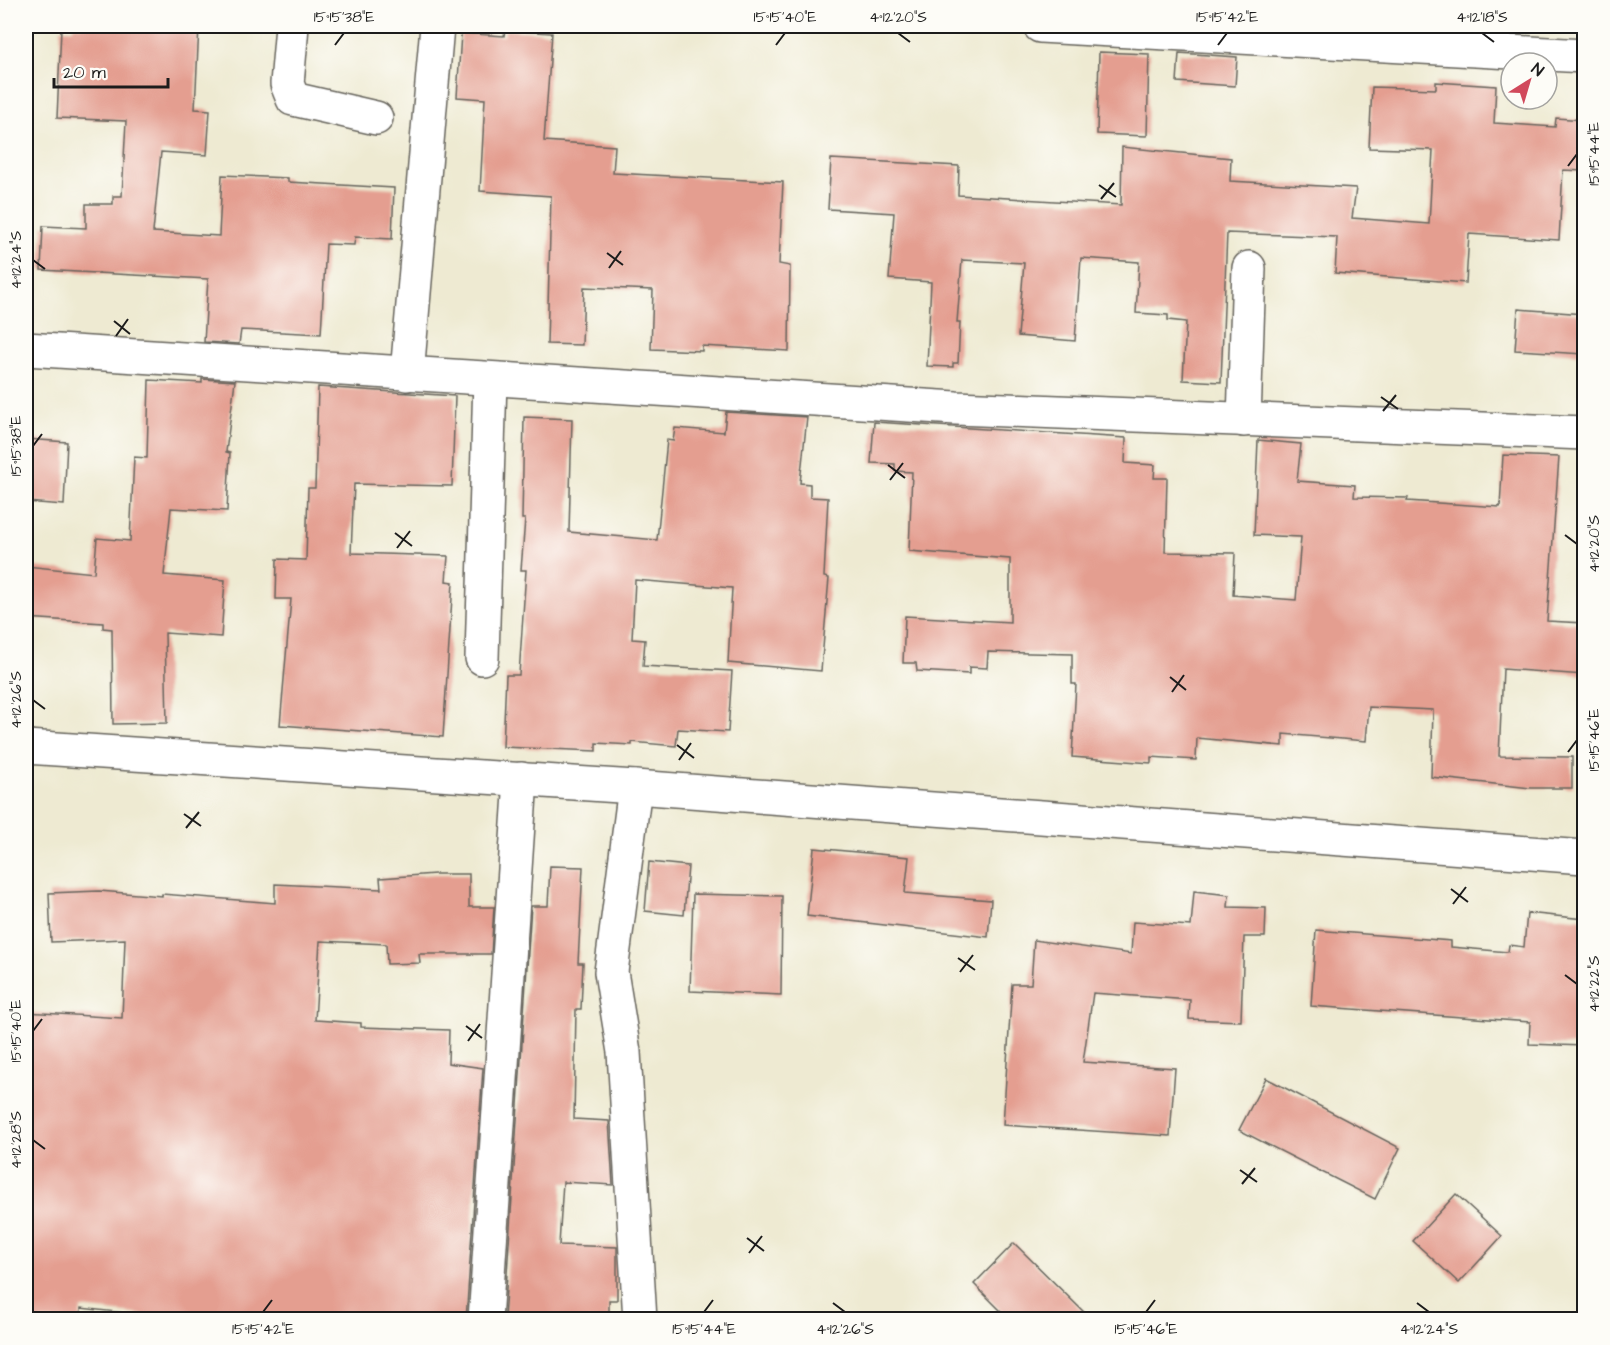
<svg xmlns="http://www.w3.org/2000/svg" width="1610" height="1345" font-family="'Architects Daughter',sans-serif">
<rect width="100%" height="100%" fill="#fdfcf7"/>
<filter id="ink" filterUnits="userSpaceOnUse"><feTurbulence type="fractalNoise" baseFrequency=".0167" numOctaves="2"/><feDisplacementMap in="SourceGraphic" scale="12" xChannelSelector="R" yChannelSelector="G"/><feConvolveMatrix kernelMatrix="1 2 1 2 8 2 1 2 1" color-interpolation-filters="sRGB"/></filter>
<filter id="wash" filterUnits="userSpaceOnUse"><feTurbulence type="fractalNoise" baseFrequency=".008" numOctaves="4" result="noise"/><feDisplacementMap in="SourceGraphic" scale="24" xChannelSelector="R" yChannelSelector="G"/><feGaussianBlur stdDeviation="1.35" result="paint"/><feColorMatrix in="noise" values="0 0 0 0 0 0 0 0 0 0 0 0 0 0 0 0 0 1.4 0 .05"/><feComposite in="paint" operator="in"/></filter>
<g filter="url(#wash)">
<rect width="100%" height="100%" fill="#eeead2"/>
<g id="blocks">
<!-- building -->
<g fill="#e49e90">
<path d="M 73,26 L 199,26 L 195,109 L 210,110 L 207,155 L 161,152 L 153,232 L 219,236 L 222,175 L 288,178 L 288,182 L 394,188 L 392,239 L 355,237 L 354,245 L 326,244 L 321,334 L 241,330 L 239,344 L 204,342 L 208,279 L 41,270 L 43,226 L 86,228 L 86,204 L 113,204 L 113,196 L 122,196 L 126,121 L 57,118 L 61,29 L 73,29 Z"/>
<path d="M 505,30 L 552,33 L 544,141 L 615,146 L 613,173 L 783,182 L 779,264 L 790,266 L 789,351 L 702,346 L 702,351 L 651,349 L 653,290 L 584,287 L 582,345 L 547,344 L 551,196 L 480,191 L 485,99 L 457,97 L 461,33 L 504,36 Z"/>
<path d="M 1099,52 L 1149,54 L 1147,136 L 1097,134 Z"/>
<path d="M 1179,53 L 1237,57 L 1235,86 L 1177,82 Z"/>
<path d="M 1436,82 L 1496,86 L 1494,123 L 1555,127 L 1556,118 L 1584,120 L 1584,171 L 1563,170 L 1559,240 L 1469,234 L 1466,283 L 1335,273 L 1337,237 L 1227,233 L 1221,382 L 1183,380 L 1186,322 L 1168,320 L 1168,315 L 1136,313 L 1139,262 L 1081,258 L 1075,341 L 1018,336 L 1024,263 L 962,260 L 957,322 L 960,322 L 958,363 L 953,363 L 953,367 L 927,366 L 931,282 L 889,279 L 894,213 L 828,209 L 831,159 L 959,166 L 958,195 L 1121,205 L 1122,147 L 1231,158 L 1230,181 L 1356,188 L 1352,218 L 1429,224 L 1433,150 L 1369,148 L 1372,87 L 1436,89 Z"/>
<path d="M 1518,309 L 1584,314 L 1584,354 L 1515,350 Z"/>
<path d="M 202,379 L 235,381 L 226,452 L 230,453 L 227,511 L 171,508 L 164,575 L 225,580 L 221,637 L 165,633 L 167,723 L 113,724 L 112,629 L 103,628 L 103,623 L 26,618 L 26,566 L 94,573 L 97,538 L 130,541 L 134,457 L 147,458 L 149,380 L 202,383 Z"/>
<path d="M 318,387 L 455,396 L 452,486 L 354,484 L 351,553 L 448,556 L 446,581 L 453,582 L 443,737 L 280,725 L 291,599 L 276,599 L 277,559 L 306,560 L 308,488 L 315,488 Z"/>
<path d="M 726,412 L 807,417 L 800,483 L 810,484 L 810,497 L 828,498 L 824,577 L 829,578 L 821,671 L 728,663 L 732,588 L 635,580 L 632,639 L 645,640 L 643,666 L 732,671 L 728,732 L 678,729 L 676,746 L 632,742 L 632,745 L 596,743 L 596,751 L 503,747 L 506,675 L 519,675 L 526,570 L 521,570 L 525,519 L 522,519 L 524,417 L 572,419 L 569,532 L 657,540 L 667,440 L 673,441 L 675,428 L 724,432 Z"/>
<path d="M 874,422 L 1126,438 L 1125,463 L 1155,465 L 1154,478 L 1167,478 L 1165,552 L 1235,553 L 1233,595 L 1296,600 L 1301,537 L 1254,535 L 1258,440 L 1301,444 L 1297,481 L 1355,485 L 1354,497 L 1408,498 L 1407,501 L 1500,507 L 1503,455 L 1559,457 L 1547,621 L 1584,623 L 1584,675 L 1503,669 L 1499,756 L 1572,757 L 1572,788 L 1531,788 L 1431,777 L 1433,710 L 1369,707 L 1366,741 L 1283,734 L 1283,746 L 1197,738 L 1196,760 L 1151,757 L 1151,763 L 1072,757 L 1076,684 L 1072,684 L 1072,654 L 988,652 L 987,668 L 969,667 L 969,674 L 917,671 L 916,663 L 903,663 L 905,616 L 1010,622 L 1010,559 L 909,551 L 912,472 L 895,471 L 895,464 L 871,463 Z"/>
<path d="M 26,439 L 67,442 L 64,505 L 26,502 Z"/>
<path d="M 814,848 L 909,857 L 905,893 L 991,900 L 988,937 L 807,916 Z"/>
<path d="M 649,862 L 688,866 L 684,915 L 645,911 Z"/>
<path d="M 550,866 L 583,867 L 578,963 L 583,963 L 581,1009 L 576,1009 L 574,1119 L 609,1121 L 613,1185 L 563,1182 L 559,1245 L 617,1247 L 617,1300 L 609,1300 L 609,1320 L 504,1320 L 531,906 L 548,906 Z"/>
<path d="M 435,874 L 469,874 L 469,907 L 494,907 L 491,954 L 419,954 L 420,963 L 387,964 L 386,944 L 320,941 L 315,1020 L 361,1023 L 361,1027 L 449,1030 L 448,1063 L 483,1068 L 466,1320 L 314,1320 L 239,1314 L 238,1320 L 151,1320 L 151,1316 L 81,1308 L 80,1320 L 26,1320 L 26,1012 L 122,1018 L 125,939 L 51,942 L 49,893 L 99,891 L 162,896 L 162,894 L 275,903 L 275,884 L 381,889 L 380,878 Z"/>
<path d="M 1194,891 L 1229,895 L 1228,907 L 1266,908 L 1265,937 L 1244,937 L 1241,1021 L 1189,1019 L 1190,1000 L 1093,993 L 1083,1062 L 1175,1068 L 1170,1136 L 1003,1125 L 1012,984 L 1031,984 L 1034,940 L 1131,954 L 1133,922 L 1191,926 Z"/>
<path d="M 693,894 L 782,896 L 781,995 L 690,991 Z"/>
<path d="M 1527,913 L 1584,919 L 1584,1046 L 1529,1044 L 1530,1022 L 1311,1006 L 1316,930 L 1451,941 L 1451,947 L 1508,952 L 1509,945 L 1524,947 Z"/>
<path d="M 1266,1078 L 1400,1148 L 1375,1199 L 1239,1130 Z"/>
<path d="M 1456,1194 L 1502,1236 L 1459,1283 L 1413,1241 Z"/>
<path d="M 1014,1243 L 1092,1320 L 1010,1320 L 974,1284 Z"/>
</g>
</g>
</g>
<g filter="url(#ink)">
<use href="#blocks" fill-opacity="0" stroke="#66645c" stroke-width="1.5"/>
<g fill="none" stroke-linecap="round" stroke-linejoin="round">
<defs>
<g id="minor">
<path d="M 292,26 L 287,84 L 293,99 L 376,118"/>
<path d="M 1040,26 L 1584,56"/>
<path d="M 26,349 L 956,408 L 1584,433"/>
<path d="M 407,374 L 437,26"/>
<path d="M 1244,420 L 1249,268"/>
<path d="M 482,658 L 490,379"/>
<path d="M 26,747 L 635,787 L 1584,857"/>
<path d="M 635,787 L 611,972 L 624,1052 L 640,1320"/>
<path d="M 485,1320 L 521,779"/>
</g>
</defs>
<!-- minor casing -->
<use href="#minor" stroke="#66645c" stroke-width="36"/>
<!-- minor -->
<use href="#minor" stroke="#fff" stroke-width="33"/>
</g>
</g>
<!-- ticks -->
<path fill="none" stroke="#1c1c1c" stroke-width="2" d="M 898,33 L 910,42M 1482,33 L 1494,42M 335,45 L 344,33M 776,45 L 785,33M 1218,45 L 1227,33M 1568,166 L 1577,154M 1099,185 L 1116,197M 1101,199 L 1114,183M 607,253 L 623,265M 33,260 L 45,269M 609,268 L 621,251M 114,321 L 130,334M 116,336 L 128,319M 1381,397 L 1398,409M 1383,411 L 1396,395M 33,446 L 42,434M 888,465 L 905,478M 890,480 L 903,463M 395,533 L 412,546M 1565,535 L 1577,544M 397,548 L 410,531M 1170,677 L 1186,690M 1172,692 L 1184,675M 33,700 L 45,709M 677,745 L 694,758M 1568,752 L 1577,740M 679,760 L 691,743M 184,814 L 201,826M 186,828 L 199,812M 1451,889 L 1468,902M 1453,904 L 1466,887M 958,958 L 975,970M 960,972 L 973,955M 1565,975 L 1577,984M 466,1026 L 482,1038M 33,1031 L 42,1019M 468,1041 L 480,1024M 33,1140 L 45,1149M 1240,1170 L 1257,1182M 1242,1184 L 1255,1168M 747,1238 L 764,1251M 749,1253 L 762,1236M 833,1303 L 845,1312M 1417,1303 L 1429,1312M 263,1312 L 272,1300M 704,1312 L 713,1300M 1146,1312 L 1155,1300"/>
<!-- margin -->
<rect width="1610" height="1345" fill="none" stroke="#fdfcf7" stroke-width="66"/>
<!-- north arrow -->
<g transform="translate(1529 81) rotate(37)"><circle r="28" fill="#fdfcf7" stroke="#a3a29f" stroke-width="1.5"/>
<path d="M0-4.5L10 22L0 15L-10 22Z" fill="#d1495b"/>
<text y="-9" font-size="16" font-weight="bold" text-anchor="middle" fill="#1c1c1c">N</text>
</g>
<!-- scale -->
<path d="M54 78v9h114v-9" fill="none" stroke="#1c1c1c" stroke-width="3"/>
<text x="63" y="78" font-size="18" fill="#1c1c1c" stroke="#fdfcf7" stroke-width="4.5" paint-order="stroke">20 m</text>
<rect x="33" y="33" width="1544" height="1279" fill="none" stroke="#1c1c1c" stroke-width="2"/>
<g font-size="15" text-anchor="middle" fill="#1c1c1c">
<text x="344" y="22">15°15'38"E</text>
<text x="785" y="22">15°15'40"E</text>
<text x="898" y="22">4°12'20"S</text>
<text x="1227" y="22">15°15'42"E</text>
<text x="1482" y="22">4°12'18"S</text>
<text transform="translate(1594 154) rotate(-90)" y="5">15°15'44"E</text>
<text transform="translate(16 260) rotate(-90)" y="5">4°12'24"S</text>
<text transform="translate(16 446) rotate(-90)" y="5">15°15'38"E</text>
<text transform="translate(1594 544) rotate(-90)" y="5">4°12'20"S</text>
<text transform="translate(16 700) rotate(-90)" y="5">4°12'26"S</text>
<text transform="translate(1594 740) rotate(-90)" y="5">15°15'46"E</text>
<text transform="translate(1594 984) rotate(-90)" y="5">4°12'22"S</text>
<text transform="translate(16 1031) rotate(-90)" y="5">15°15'40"E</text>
<text transform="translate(16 1140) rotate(-90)" y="5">4°12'28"S</text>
<text x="263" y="1334">15°15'42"E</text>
<text x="704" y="1334">15°15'44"E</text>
<text x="845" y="1334">4°12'26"S</text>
<text x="1146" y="1334">15°15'46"E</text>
<text x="1429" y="1334">4°12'24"S</text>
</g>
</svg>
